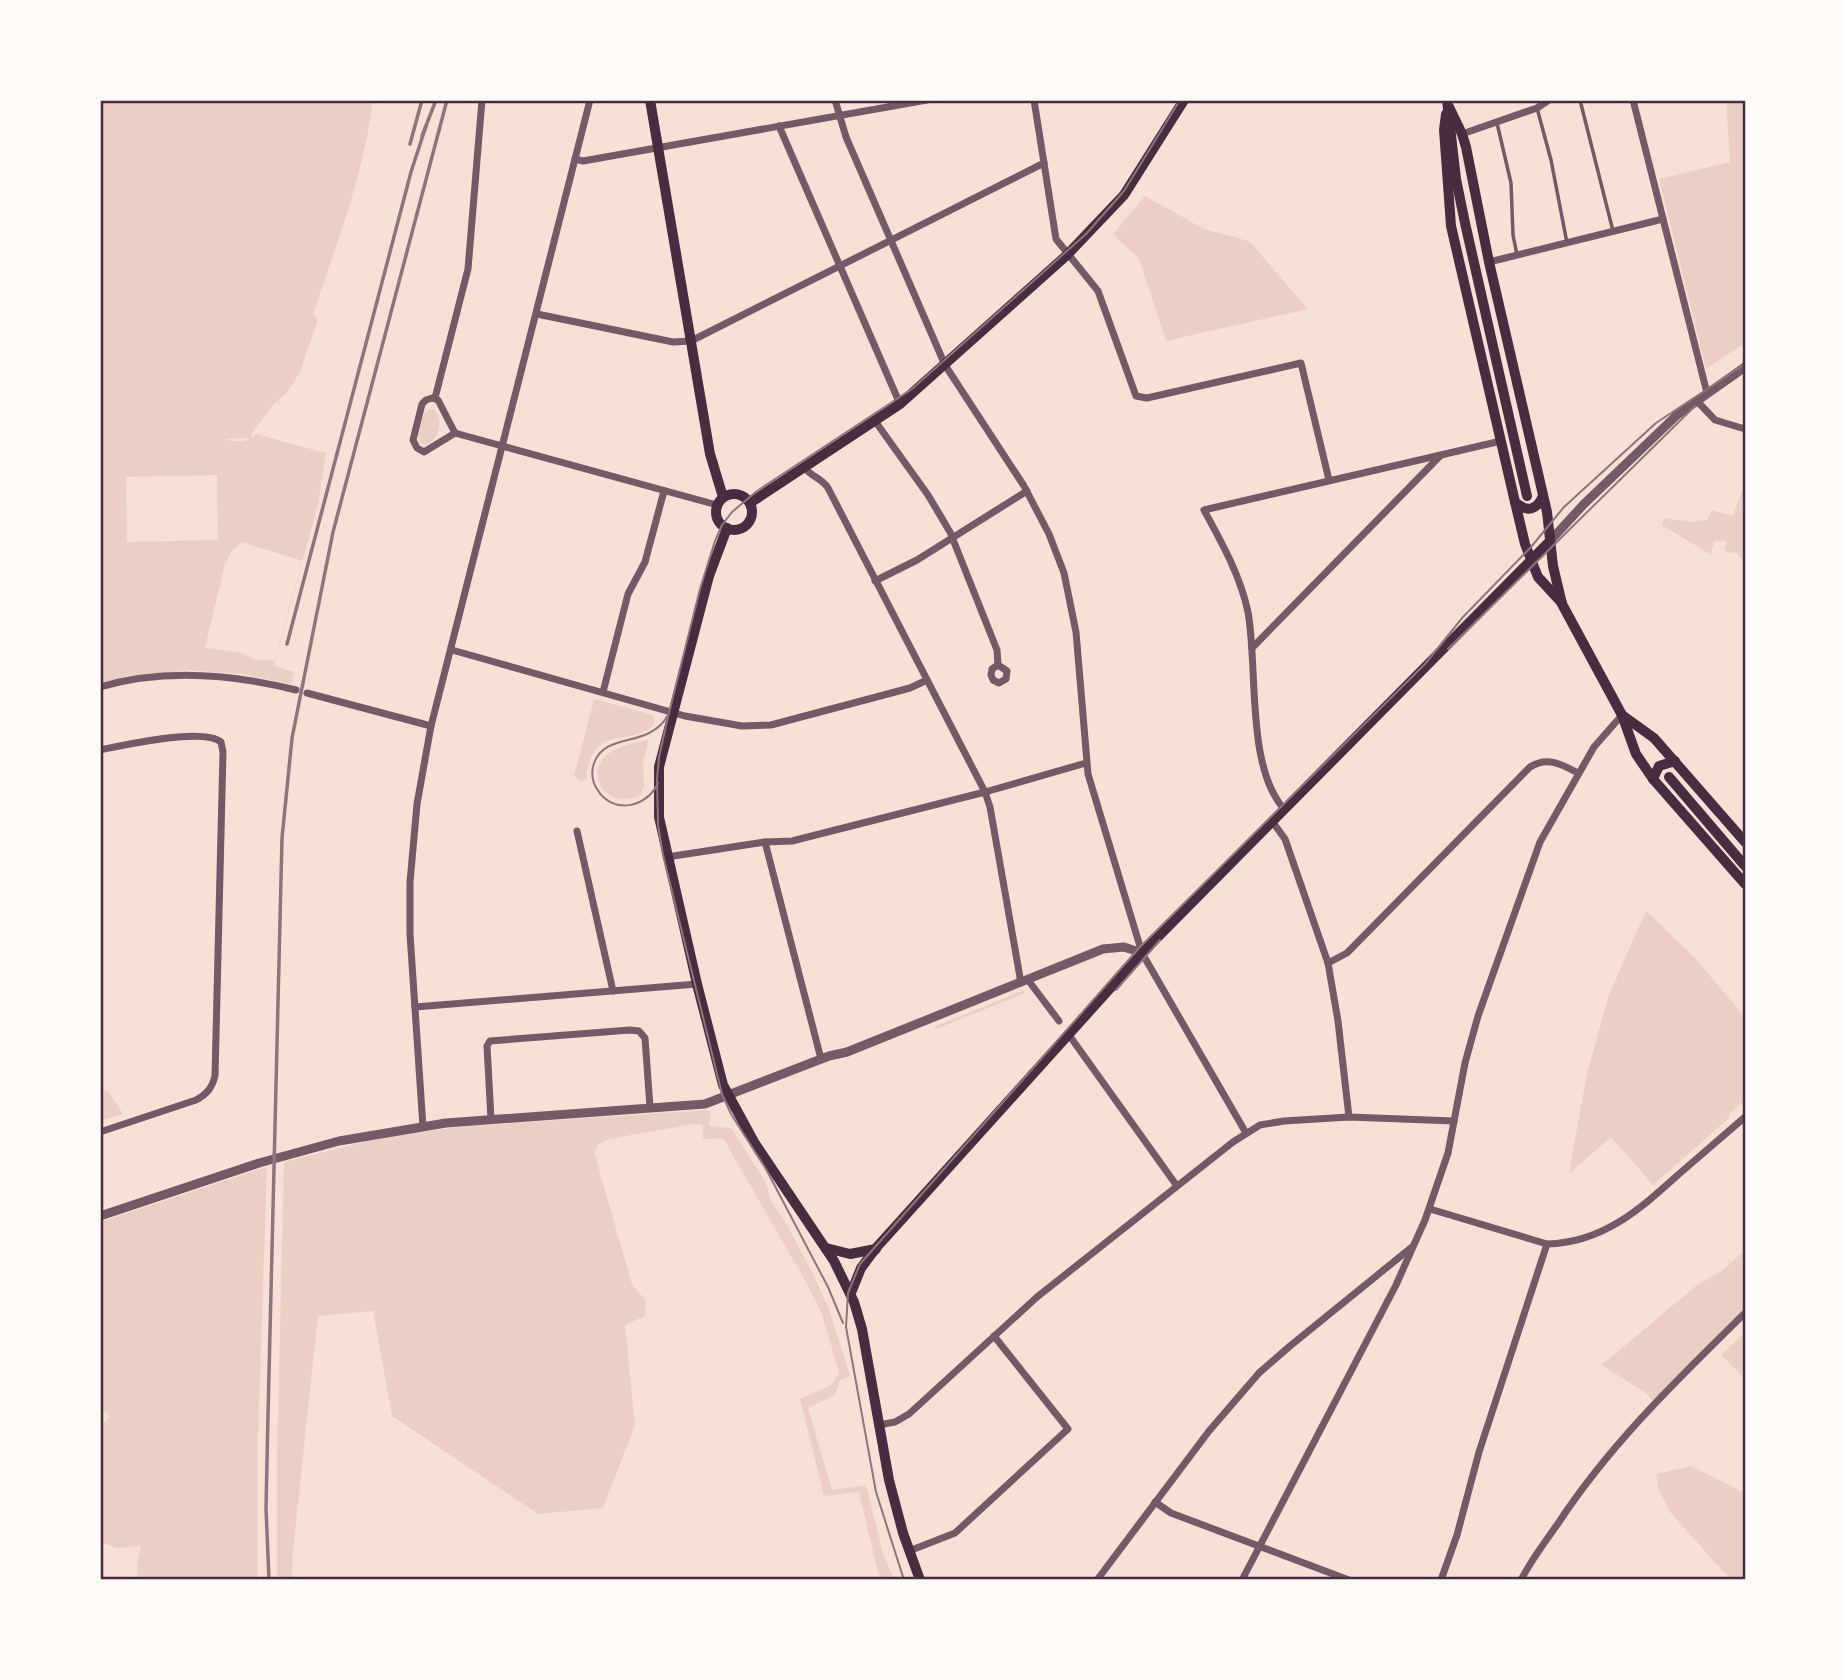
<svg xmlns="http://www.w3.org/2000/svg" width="1845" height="1680" font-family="Manrope,sans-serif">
<rect width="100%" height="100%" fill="#f7e1d7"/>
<!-- green -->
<g fill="#ebcfc5" fill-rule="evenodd">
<path d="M 100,100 L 373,100 C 364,174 337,243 313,314 L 317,318 L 317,323 L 300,372 L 289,390 L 272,406 L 252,433 L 251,438 L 224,439 C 234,442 248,443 256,434 L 326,453 L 318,504 L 274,666 L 294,672 L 291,684 L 242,674 L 182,670 L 163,676 L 100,686 ZM 217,475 L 218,540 L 127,542 L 126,477 ZM 242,542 L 302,561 L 275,660 L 256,660 L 242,653 L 205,648 L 225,564 L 232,551 Z"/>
<path d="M 1726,100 L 1745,100 L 1745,343 L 1706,369 L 1659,179 L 1730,162 Z"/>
<path d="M 1145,196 L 1204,229 L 1249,241 L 1308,309 L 1166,341 L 1139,259 L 1113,234 Z"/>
<path d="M 430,409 L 435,410 C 444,422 439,439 426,445 L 420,442 L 418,436 L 424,413 Z"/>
<path d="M 1742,490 L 1745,490 L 1745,564 L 1737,553 L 1727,552 L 1724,548 L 1727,543 L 1724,540 L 1714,542 L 1711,555 L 1662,525 L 1664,518 L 1691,522 L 1707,520 L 1712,510 L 1733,516 Z"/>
<path d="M 594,699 L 650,714 L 654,717 L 655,723 C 633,750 593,719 586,779 L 582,781 L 574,776 Z"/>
<path d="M 649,739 L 643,763 L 644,786 L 641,794 C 613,813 580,777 608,754 C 619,745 636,743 649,739 Z"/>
<path d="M 1646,911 L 1692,955 L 1745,1017 L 1745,1100 L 1729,1114 L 1730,1117 L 1653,1185 L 1611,1137 L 1569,1174 L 1586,1078 L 1608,997 Z"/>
<path d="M 1024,990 L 1025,993 L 936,1029 L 934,1027 Z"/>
<path d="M 100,1090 L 108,1091 L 123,1114 L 100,1121 Z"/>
<path d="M 706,1110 L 711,1112 L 709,1126 L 731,1128 L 766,1183 L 771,1201 L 786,1223 L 812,1272 L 829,1309 L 850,1376 L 840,1380 L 835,1395 L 808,1408 L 832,1490 L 866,1485 L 883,1553 L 894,1580 L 881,1580 L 879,1577 L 859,1492 L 824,1496 L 800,1399 L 831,1385 L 839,1372 L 821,1312 L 807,1284 L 723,1138 L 703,1139 L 703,1125 L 694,1124 L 609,1139 L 598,1145 L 594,1152 L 632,1284 L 646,1301 L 645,1316 L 625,1325 L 635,1425 L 603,1508 L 538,1514 L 392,1416 L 373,1311 L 318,1316 L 293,1550 L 292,1580 L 277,1580 L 277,1452 L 284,1162 L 380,1138 L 458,1127 Z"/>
<path d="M 267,1167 L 258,1437 L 258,1580 L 138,1580 L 137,1564 L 141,1546 L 117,1548 L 100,1542 L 100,1421 L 106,1422 L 109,1416 L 107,1412 L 100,1412 L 100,1222 Z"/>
<path d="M 1745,1250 L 1745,1312 L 1654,1402 L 1647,1394 L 1602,1365 L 1697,1285 L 1723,1270 Z"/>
<path d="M 1745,1332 L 1745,1379 L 1721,1355 Z"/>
<path d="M 1691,1466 L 1745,1493 L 1745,1580 L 1731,1580 L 1669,1511 L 1659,1489 L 1656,1474 Z"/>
</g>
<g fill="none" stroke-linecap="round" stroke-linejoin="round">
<!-- service -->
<g stroke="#755966" stroke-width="3.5">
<path d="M 1580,100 L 1613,231"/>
<path d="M 1537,108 L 1551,160 L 1567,243"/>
<path d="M 1497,123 L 1511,183 L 1513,235 L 1517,255"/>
</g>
<!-- minor -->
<g stroke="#755966" stroke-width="7">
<path d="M 835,100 L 846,137 L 945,365 L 1024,486 L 1049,534 L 1064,573 L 1076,632 L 1088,774 L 1142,953 L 1246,1133"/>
<path d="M 1034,100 L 1056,239 L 1098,291 L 1136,396 L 1147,398 L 1301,363 L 1329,480"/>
<path d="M 1633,100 L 1707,393"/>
<path d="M 779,126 L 900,404"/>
<path d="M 1462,134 L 1537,108 L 1549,100"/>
<path d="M 575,159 L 583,161 L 927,100"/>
<path d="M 1489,262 L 1663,219"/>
<path d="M 537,314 L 673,342 L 691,341 L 1044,163"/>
<path d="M 432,398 L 438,400 L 455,433 L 424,452 L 417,448 L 413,440 L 422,404 L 426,400 Z"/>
<path d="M 435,398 L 468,269 L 482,100"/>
<path d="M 1697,401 L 1715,420 L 1745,429"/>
<path d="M 875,421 L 928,495 L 950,532 L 997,650 L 998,665 L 1007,671 L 1006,679 L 999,683 L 993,680 L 991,675 L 992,669 L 998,665"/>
<path d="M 455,433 L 717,505"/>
<path d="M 804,467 C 811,477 822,478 828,488 L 985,792 L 990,807 L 1021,983"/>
<path d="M 875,581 L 917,560 L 1027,491"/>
<path d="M 1252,648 L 1440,456"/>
<path d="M 452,650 L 685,716 L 742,726 L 771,725 L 910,688 L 927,680"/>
<path d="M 100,687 C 163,668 232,674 296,690"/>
<path d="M 603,692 L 628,594 L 645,562 L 664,491"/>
<path d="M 307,693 L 431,726"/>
<path d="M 100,750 C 124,745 203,727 221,742 L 223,752 L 215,1076 C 212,1088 207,1094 196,1100 L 100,1132"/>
<path d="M 1284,809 C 1246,767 1258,667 1248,612 C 1240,575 1222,543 1204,510 L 1501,441"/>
<path d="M 1272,821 L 1285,839 L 1328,963 L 1338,1021 L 1349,1117"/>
<path d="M 577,831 L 613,991"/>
<path d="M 765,842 L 821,1059"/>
<path d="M 667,857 L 765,842 L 792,841 L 985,792 L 1086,763"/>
<path d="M 1328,963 L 1347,953 L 1530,767 C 1547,756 1561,764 1578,773"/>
<path d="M 1028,980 L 1059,1021"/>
<path d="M 415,1007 L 697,984"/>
<path d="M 1069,1035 L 1177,1186"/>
<path d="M 491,1119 L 487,1046 L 490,1041 L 630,1030 L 639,1031 L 645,1038 L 650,1107"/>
<path d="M 423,1127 L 410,934 L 410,882 L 417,804 L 431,726 L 590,100"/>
<path d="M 1430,1209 L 1547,1244 C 1603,1243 1640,1209 1679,1174 C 1701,1155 1723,1136 1745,1117"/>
<path d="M 879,1425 L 895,1422 L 909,1414 L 1037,1297 L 1233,1142 L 1260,1125 L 1284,1121 L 1349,1117 L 1454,1121"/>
<path d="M 1155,1502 L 1171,1513 L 1349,1580"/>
<path d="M 909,1551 L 955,1533 L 1068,1429 L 994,1336"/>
<path d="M 1097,1580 L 1209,1431 L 1259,1373 L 1290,1346 L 1412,1247"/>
<path d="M 1242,1580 L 1396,1285 L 1425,1220 L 1448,1153 L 1465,1063 L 1478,1016 L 1540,842 L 1594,747 L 1622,715"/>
<path d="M 1441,1580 L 1457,1535 L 1479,1452 L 1547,1244"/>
<path d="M 1521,1580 C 1531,1560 1546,1541 1559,1522 C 1611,1443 1678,1379 1745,1313"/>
</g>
<!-- tertiary -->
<g stroke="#755966" stroke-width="9">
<path d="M 1550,541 L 1584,504 L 1677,415 L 1745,367"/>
<path d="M 100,1216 L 259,1163 L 339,1141 L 446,1123 L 705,1104 L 829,1056 L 847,1052 L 1103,949 L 1124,947 L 1142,953"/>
</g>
<!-- secondary -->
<g stroke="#4a2c40" stroke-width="10">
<path d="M 650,100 L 710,454 L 723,497"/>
<path d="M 1449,107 L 1462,134 L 1466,147 L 1489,262 L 1547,512 L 1553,566 L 1562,604 L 1622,715 L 1636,754 L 1653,779 L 1745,884"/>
<path d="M 1446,114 L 1444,130 L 1451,226 L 1515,502 L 1525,544 L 1538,577 L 1562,603"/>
<circle cx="734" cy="512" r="18"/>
<path d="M 1515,502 C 1527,513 1537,510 1543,496"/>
<path d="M 750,503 L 900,404 L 1067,255 L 1124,195 L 1184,100"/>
<path d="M 727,528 L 709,576 L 659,767 L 659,817 L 697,984 L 723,1085 L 754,1142 L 834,1261 L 854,1302 L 862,1329 L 889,1480 L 903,1533 L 920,1580"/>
<path d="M 1622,715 L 1654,738 L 1745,842"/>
<path d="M 1653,779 L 1659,766 L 1675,761"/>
<path d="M 826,1248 L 850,1254 L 876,1249"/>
<path d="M 851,1293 L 861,1268 L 876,1248 L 1142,953 L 1550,541"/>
</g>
<!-- primary -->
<g stroke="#4a2c40" stroke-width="10">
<path d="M 1447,100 L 1456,179 L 1465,223 L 1527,496"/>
<path d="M 1669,777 L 1745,866"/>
</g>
<!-- tram -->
<g stroke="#8f747c" stroke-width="2">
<path d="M 1448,649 L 1695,406"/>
<path d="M 658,783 C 647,808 612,815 597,789 C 592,781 591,772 594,763 C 603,739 630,743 649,733 C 657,729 664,723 668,715"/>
<path d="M 1116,990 L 1160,940"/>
<path d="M 843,1323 L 828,1287 L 766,1169 L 731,1114 L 722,1094 L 663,855 L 658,825 L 657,779 L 659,757 L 668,717 L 700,589 L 715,541 L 722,525 L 732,512 L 757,491 L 912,389 L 1086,234 L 1124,191 L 1180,100"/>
<path d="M 904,1580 L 876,1492 L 846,1327 L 848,1293 L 860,1264 L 1140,947 L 1425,664 L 1463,617 L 1531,547 L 1564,507 L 1656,423 L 1745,364"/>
</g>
<!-- rail -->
<g stroke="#8f747c" stroke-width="3.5">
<path d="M 422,136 L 436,100"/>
<path d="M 410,144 L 422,100"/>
<path d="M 287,644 L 411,172 L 426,126"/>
<path d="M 269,1580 L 266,1508 L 268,1415 L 282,838 L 292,738 L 333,532 L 447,100"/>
</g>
</g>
<!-- border -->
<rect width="1845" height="1680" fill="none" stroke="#fffaf5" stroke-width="203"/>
<rect x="102" y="102" width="1642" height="1476" fill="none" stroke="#4a2c40" stroke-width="2.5"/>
</svg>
